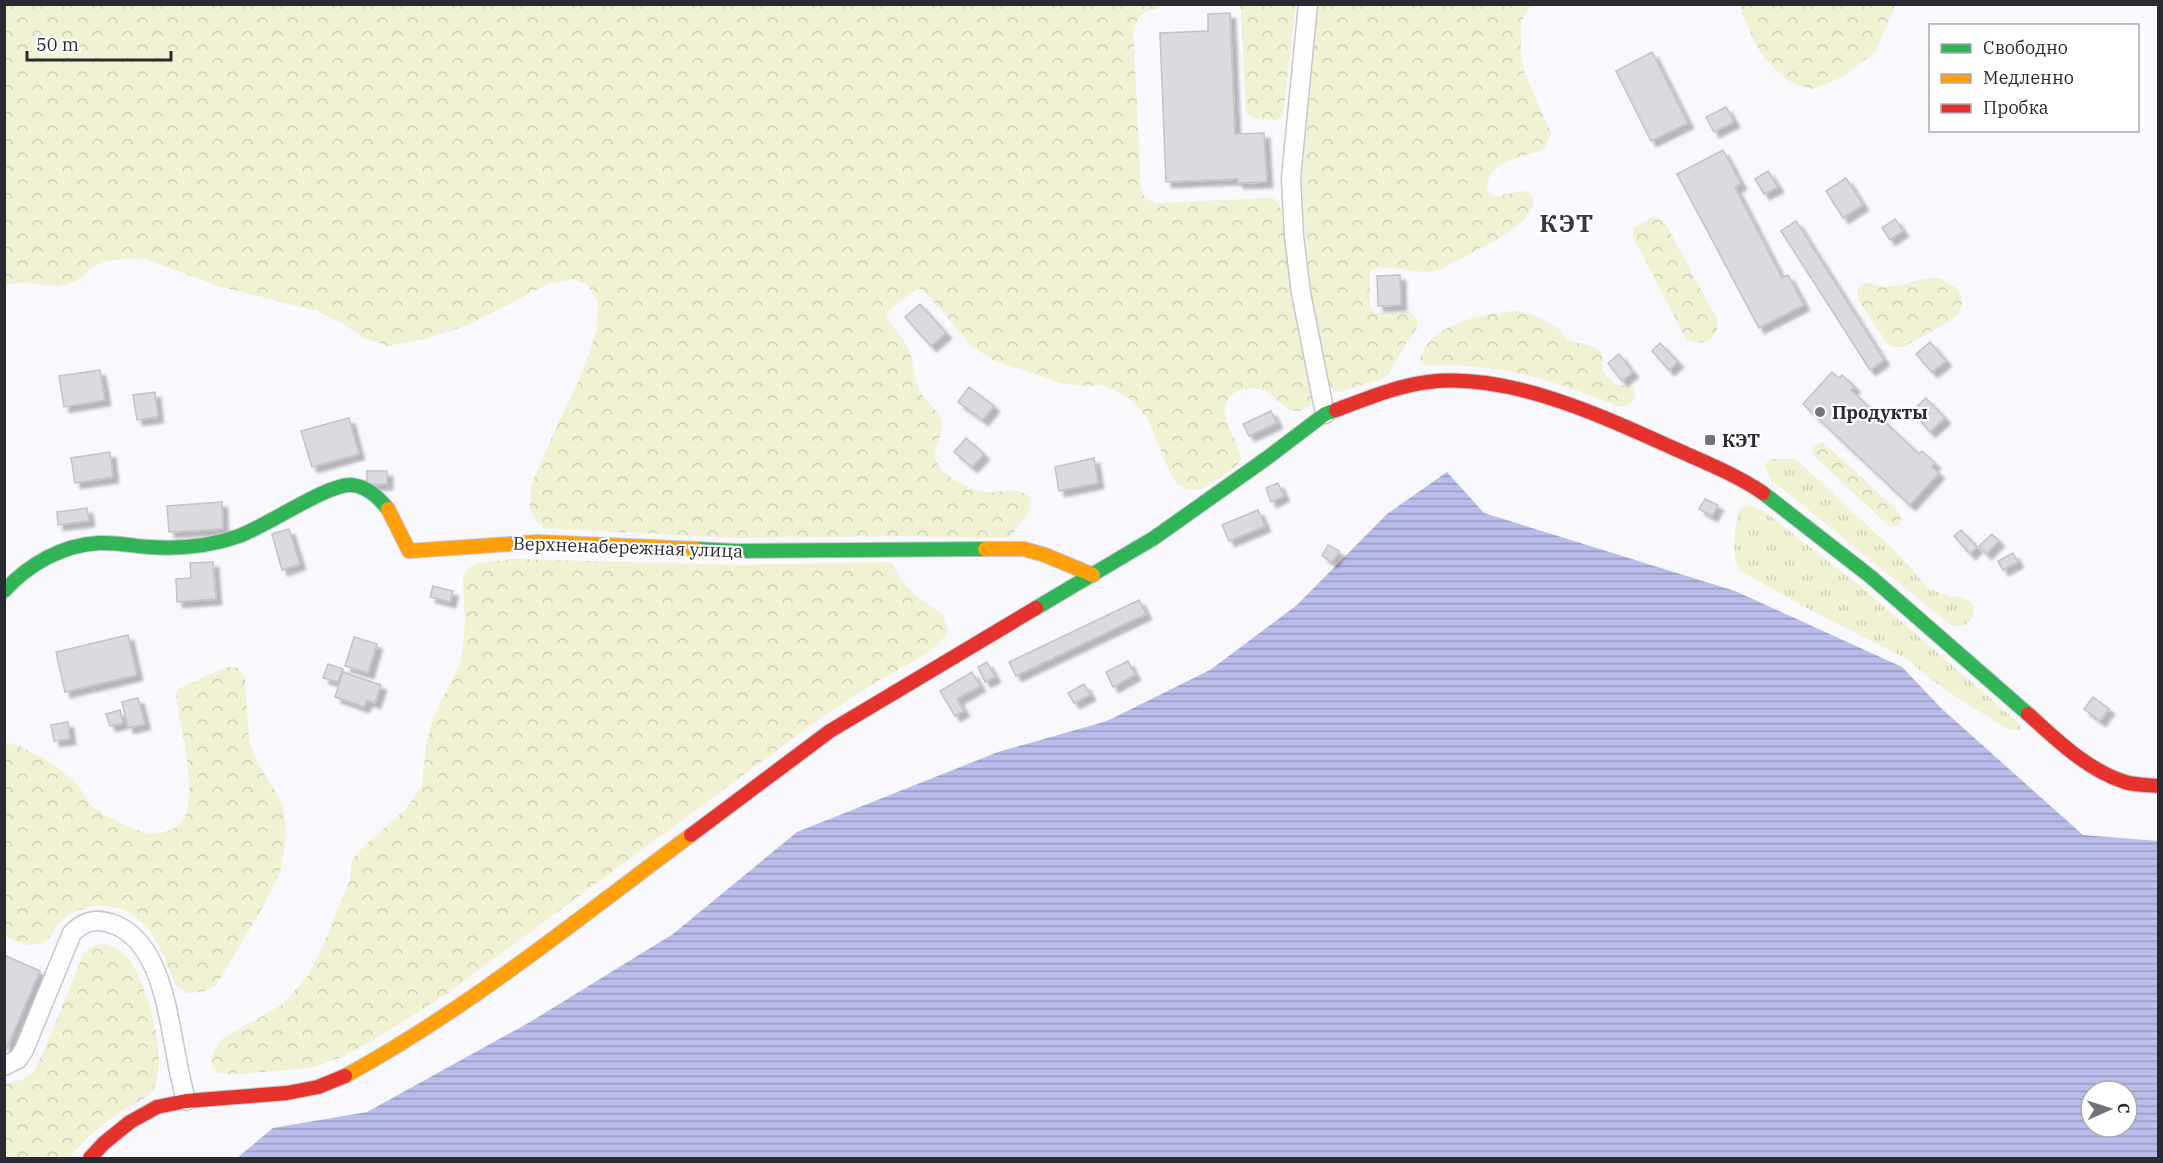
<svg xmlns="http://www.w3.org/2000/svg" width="2163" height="1163" font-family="'IBM Plex Serif',serif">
<defs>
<pattern id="grass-tufts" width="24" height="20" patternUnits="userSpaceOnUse" patternTransform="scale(1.5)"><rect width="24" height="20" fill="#f1f1d4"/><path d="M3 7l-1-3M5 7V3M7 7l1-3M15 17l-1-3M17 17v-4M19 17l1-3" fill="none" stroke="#cfcfb6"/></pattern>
<pattern id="forest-crowns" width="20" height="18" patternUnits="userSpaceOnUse" patternTransform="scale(1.5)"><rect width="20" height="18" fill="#f1f1d4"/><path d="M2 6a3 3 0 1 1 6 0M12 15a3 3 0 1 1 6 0" fill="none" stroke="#cfcfb6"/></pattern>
<pattern id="water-rules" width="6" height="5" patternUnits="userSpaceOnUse" patternTransform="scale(1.5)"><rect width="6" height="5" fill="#babdea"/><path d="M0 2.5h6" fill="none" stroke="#979abe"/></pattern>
<filter id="shadow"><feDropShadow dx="5.5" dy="5.5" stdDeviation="1.5" flood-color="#0004"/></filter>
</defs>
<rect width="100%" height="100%" fill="#f8f8fd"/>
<!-- grass -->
<g fill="url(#grass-tufts)">
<path d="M 1772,459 L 1793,459 L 1798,461 L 1898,554 L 1928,588 L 1949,596 L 1960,597 L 1969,601 L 1974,607 L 1973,615 L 1967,624 L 1960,626 L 1951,625 L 1770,479 L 1765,464 Z"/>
<path d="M 1749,505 L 1764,511 L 1859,585 L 2020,724 L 2020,730 L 2009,730 L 1958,698 L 1929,678 L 1907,659 L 1795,602 L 1741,571 C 1730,559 1735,524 1740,509 Z"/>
</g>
<!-- forest -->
<g fill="url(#forest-crowns)">
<path d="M 5,5 L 1165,5 L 1143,13 L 1133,27 L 1141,189 L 1145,198 L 1156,203 L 1273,198 L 1278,203 L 1282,212 L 1291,296 L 1312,399 L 1310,406 L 1300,411 L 1289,410 L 1266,391 L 1255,388 L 1237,391 L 1229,397 L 1224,408 L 1227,423 L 1240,453 L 1241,460 L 1235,468 L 1200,490 L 1185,489 L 1177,484 L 1170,473 L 1148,419 L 1128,397 L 1102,385 L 1085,386 L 1064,384 L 993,360 L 973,347 L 924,291 L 918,288 L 888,311 L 887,319 C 894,329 907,342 910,353 C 914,366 914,382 921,393 C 926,402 938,410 941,419 C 948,437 923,450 943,471 C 954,482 973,491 988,492 C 1004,493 1019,485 1031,499 L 1030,510 L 1009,538 L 906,536 L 734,538 L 544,528 L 535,520 L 530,508 L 531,485 L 554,432 L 584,369 L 597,329 L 598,301 L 587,284 L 573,279 L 548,284 L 468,325 L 425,339 L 388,346 L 364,338 L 341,323 L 317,311 L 218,286 L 146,259 L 125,258 L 106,261 L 93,267 L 78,280 L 58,287 L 27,282 L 5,285 Z"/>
<path d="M 1238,5 L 1296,5 L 1283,115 L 1277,120 L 1254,119 L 1246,112 L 1241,10 Z"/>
<path d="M 1318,5 L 1531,5 L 1521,21 L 1521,56 L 1525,75 L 1551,133 L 1546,146 L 1542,150 C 1521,158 1487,161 1487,189 L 1490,195 C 1504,199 1516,188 1527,192 C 1532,194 1533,198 1533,203 C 1530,229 1461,257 1439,270 C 1417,277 1389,261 1370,271 L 1370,308 L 1374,313 L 1410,312 L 1417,320 L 1417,328 L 1405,345 L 1389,374 L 1381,379 L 1339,392 C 1330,390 1330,386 1328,377 L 1311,293 L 1305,235 L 1302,178 Z"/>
<path d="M 1739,5 L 1895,5 L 1876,51 L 1843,77 L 1813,89 L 1790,83 L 1765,59 L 1754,41 Z"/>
<path d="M 1652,217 L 1659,218 L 1664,221 L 1717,319 C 1717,324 1718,331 1715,335 C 1708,344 1695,345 1686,339 L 1633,237 L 1634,228 Z"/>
<path d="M 1940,278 L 1958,289 L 1961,295 L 1962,304 L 1958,315 L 1952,320 L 1903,347 L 1893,347 L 1887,343 L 1857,298 L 1858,289 L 1862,284 L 1868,283 L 1883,287 L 1903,285 L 1921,279 Z"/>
<path d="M 1515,311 L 1529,313 L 1556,326 L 1568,340 L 1596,348 L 1602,356 L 1603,371 L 1614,384 L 1633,387 C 1639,401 1630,408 1617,406 C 1550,379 1499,362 1426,366 L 1420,362 C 1423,326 1486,312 1515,311 Z"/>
<path d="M 1823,442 L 1896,509 L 1901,516 L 1900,525 L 1890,527 L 1813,455 L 1813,446 Z"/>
<path d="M 514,559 L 737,565 L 884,562 L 892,563 L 901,580 L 916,596 L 943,615 L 948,632 C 933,654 907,664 885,677 C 863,690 843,703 822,717 L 445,995 L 372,1041 L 341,1057 L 312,1068 L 240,1074 L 218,1073 L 212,1067 L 211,1056 L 223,1038 L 283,1004 L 307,977 L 317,959 L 350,880 L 352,860 L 365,845 L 406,809 L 422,785 L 426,745 L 431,725 L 439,704 L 459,667 L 462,655 L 465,622 L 463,579 C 466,572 470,565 478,563 Z"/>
<path d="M 226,667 L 236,667 L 245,677 L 249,739 L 255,759 L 283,804 L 286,827 L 285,847 L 280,872 L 264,905 L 216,985 L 202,992 L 187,993 L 176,986 L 163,954 L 151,931 L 131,913 L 119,908 L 97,905 L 70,913 L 58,924 L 49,938 L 41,944 L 27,945 L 5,936 L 5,742 C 25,746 65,769 78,786 C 83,792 86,799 91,805 C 101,815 134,830 148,833 C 163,835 181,829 186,814 C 196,787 181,727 176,697 L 178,689 Z"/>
<path d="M 103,944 C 115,947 125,953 132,964 C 148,989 171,1067 151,1092 C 144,1101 129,1106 120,1112 C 101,1125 83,1140 69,1158 L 5,1158 L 5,1084 L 23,1079 L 34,1071 L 46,1046 L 84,953 L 94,945 Z"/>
</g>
<!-- water -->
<path fill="url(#water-rules)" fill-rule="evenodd" d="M 1447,472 L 1484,513 L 1735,591 L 1902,667 L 1942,709 L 2083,835 L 2158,841 L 2158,1158 L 237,1158 L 273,1128 L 367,1112 L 530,1022 L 673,934 L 797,832 L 998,752 L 1107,721 L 1210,670 L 1297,605 L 1387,514 ZM 2091,1091 L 2127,1091 L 2127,1127 L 2091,1127 Z"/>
<!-- building -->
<g fill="#dadae0" stroke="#c2c2c8" stroke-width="1.5" filter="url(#shadow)">
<path d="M 1230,13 L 1235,134 L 1264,133 L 1267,182 L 1238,183 L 1238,179 L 1166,182 L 1160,33 L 1208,31 L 1208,14 Z"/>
<path d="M 1652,52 L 1688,123 L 1651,141 L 1616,71 Z"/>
<path d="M 1726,107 L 1734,122 L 1714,132 L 1706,117 Z"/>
<path d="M 1723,150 L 1741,184 L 1735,187 L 1782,278 L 1788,275 L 1804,305 L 1759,328 L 1677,174 Z"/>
<path d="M 1768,171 L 1778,187 L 1764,194 L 1755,179 Z"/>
<path d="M 1846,178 L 1863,205 L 1843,218 L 1826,191 Z"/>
<path d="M 1895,219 L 1903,231 L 1890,240 L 1882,228 Z"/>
<path d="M 1796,221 L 1884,360 L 1870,370 L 1781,231 Z"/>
<path d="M 1400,275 L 1401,305 L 1378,306 L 1377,276 Z"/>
<path d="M 920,304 L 946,333 L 931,346 L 905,317 Z"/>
<path d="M 1930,342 L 1946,361 L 1932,372 L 1916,354 Z"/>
<path d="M 1660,343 L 1678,362 L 1669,370 L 1652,351 Z"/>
<path d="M 1619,354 L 1633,372 L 1622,381 L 1608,363 Z"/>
<path d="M 100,370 L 105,400 L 64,407 L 59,376 Z"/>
<path d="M 1832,372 L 1839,378 L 1842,375 L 1855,387 L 1851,390 L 1919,454 L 1922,451 L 1935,463 L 1932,467 L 1939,473 L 1910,505 L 1803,404 Z"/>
<path d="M 969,387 L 994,406 L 983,420 L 958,402 Z"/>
<path d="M 155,392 L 158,417 L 137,420 L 133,395 Z"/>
<path d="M 1926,398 L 1945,418 L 1930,432 L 1912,411 Z"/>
<path d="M 1271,411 L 1277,423 L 1249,436 L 1243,424 Z"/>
<path d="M 349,418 L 359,454 L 312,467 L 301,431 Z"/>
<path d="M 966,438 L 984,454 L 972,467 L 954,452 Z"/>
<path d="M 110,452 L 113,477 L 75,483 L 71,458 Z"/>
<path d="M 1094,458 L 1098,483 L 1059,491 L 1055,467 Z"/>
<path d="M 367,471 L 387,471 L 387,484 L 367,485 Z"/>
<path d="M 1278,483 L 1284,496 L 1271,502 L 1266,488 Z"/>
<path d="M 1705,499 L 1718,505 L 1712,516 L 1699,509 Z"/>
<path d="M 222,502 L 223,529 L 169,532 L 167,506 Z"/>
<path d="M 87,508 L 89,521 L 58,525 L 57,512 Z"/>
<path d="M 1258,510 L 1265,526 L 1229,541 L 1222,525 Z"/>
<path d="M 289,529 L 300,564 L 282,570 L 272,534 Z"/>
<path d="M 1961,530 L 1977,547 L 1970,554 L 1954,536 Z"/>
<path d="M 1992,534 L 1999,541 L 1986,554 L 1979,546 Z"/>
<path d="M 1328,545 L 1339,551 L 1332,562 L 1322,556 Z"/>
<path d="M 2013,553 L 2018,562 L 2003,570 L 1998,561 Z"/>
<path d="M 213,562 L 216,599 L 177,602 L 176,579 L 191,578 L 190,563 Z"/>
<path d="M 433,586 L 453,591 L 450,602 L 430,597 Z"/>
<path d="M 1139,600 L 1146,614 L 1016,676 L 1009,662 Z"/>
<path d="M 128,635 L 137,675 L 65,692 L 56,652 Z"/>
<path d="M 354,637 L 377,644 L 368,673 L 345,666 Z"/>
<path d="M 1128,661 L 1135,675 L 1113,687 L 1106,672 Z"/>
<path d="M 987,662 L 995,677 L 985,682 L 978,667 Z"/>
<path d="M 328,664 L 343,669 L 338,682 L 323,678 Z"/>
<path d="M 343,672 L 381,685 L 375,703 L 367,700 L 364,707 L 335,697 Z"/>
<path d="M 972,672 L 980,686 L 957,699 L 964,711 L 955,716 L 940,691 Z"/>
<path d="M 1084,684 L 1090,695 L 1074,703 L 1068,693 Z"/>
<path d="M 2093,697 L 2109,709 L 2100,721 L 2084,709 Z"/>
<path d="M 138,698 L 145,724 L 128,728 L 122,702 Z"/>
<path d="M 120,710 L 123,723 L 110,726 L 106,714 Z"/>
<path d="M 68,722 L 70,739 L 54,741 L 51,725 Z"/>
<path d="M 4,955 L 40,971 L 5,1052 L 4,1052 Z"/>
</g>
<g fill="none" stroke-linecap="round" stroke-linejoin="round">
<defs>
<g id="street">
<path d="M 1308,4 L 1291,178 L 1294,236 L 1301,293 L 1325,414"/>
<path d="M 4,1066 L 18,1059 L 24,1050 L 72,933 C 83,922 95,918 110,923 C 161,938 168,1016 177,1060 C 179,1074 183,1087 186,1101"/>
</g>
<g id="fast">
<path d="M 1763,493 L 1871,577 L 2028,714"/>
<path d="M 696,549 L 736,551 L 985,549"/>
<path d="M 4,591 C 29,564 62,545 99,543 C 116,542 133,546 149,547 C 179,549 211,546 239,536 C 267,526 327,484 351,485 C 367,486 378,497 388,509"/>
<path d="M 1036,608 L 1154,538 L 1267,458 L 1325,414 L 1336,410"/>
</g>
<g id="slow">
<path d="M 388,509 L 409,551 L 537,542 L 696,549"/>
<path d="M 985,549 L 1024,549 L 1045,555 L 1093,575"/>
<path d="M 345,1076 C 468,1009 579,918 691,835"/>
</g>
<g id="jam">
<path d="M 1336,410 C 1366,399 1396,386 1428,382 C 1508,372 1602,416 1673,448 C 1704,462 1735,474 1763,493"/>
<path d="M 2028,714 C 2057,740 2087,770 2125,782 C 2135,785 2147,785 2158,786"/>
<path d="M 691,835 L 830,731 L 1036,608"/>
<path d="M 90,1158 L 104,1143 L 130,1122 L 157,1107 L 186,1101 L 287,1093 L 318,1087 L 345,1076"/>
</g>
</defs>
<!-- street casing -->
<use href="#street" stroke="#c6c6cc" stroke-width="21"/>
<!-- fast casing -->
<use href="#fast" stroke="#c6c6cc" stroke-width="16"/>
<!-- slow casing -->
<use href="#slow" stroke="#c6c6cc" stroke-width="16"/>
<!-- jam casing -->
<use href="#jam" stroke="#c6c6cc" stroke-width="16"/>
<!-- street -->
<use href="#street" stroke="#fefeff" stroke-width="18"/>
<!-- fast -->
<use href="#fast" stroke="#30b455" stroke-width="14"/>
<!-- slow -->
<use href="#slow" stroke="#ff9f0a" stroke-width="14"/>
<!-- jam -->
<use href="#jam" stroke="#e5322d" stroke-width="14"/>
</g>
<!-- markers -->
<g fill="#727379" stroke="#fff" stroke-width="2">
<circle cx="1820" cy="412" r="6"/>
<rect x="1704" y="434" width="12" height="12" rx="3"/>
</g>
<g text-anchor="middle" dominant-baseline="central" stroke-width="4.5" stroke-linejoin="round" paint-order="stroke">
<!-- poi labels -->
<g font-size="18" font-weight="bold" fill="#2a2b32" stroke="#fff" text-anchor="start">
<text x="1832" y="412">Продукты</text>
<text x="1722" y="440">КЭТ</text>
</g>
<!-- street labels -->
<g font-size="18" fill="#2a2b32" stroke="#fff">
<text transform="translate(628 547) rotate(2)">Верхненабережная улица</text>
</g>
<!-- district labels -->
<g font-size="24" font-weight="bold" letter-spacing="1.5" fill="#373947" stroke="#fff">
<text x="1567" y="223">КЭТ</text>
</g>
</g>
<!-- border -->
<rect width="2163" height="1163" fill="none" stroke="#2a2b32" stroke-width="12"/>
<!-- legend -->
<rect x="1929" y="24" width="210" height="108" fill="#ffffff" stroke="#aaaaad" stroke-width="1.5"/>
<rect x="1941" y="44" width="30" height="9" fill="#30b455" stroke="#aaaaad" stroke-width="1.5"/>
<text x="1983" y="54" font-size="18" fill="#2a2b32">Свободно</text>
<rect x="1941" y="74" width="30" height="9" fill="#ff9f0a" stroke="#aaaaad" stroke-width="1.5"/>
<text x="1983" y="84" font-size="18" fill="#2a2b32">Медленно</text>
<rect x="1941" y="104" width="30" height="9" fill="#e5322d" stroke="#aaaaad" stroke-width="1.5"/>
<text x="1983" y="114" font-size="18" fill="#2a2b32">Пробка</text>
<!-- north arrow -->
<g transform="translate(2109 1109) rotate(87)"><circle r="28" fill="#ffffff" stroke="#aaaaad" stroke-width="1.5"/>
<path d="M0-4.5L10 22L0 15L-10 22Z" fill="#727379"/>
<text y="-9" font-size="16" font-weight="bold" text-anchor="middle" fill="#2a2b32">С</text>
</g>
<!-- scale -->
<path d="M27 51v9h144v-9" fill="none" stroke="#2a2b32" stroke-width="3"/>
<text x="36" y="51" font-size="18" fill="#2a2b32" stroke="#ffffff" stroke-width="4.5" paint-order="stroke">50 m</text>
</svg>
